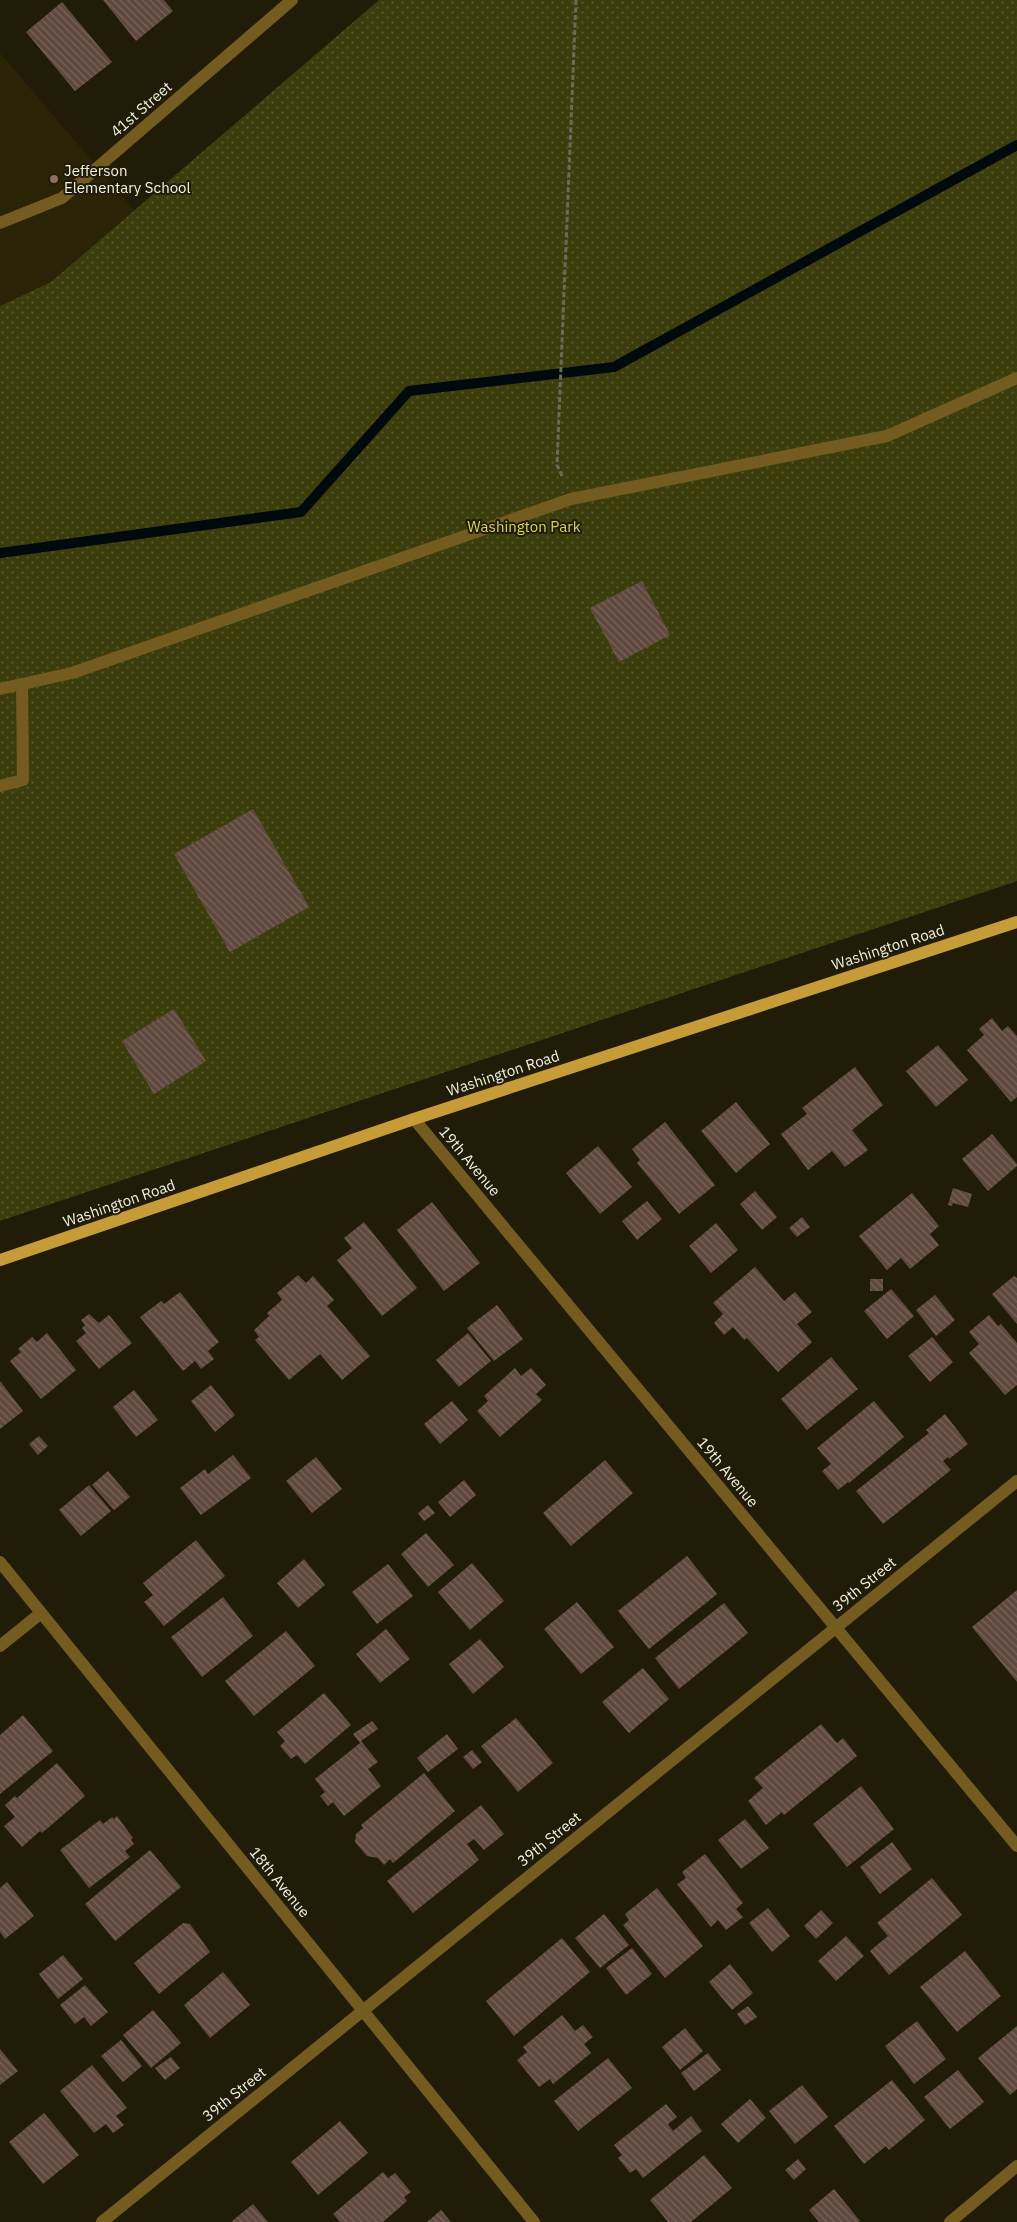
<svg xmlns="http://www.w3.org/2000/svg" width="1017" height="2222" font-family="'IBM Plex Sans',sans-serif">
<defs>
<pattern id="park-dots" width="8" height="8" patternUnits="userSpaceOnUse" patternTransform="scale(1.25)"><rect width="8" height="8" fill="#3c3d0c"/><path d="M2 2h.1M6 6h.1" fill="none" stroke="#595a2f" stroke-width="1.8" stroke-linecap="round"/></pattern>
<pattern id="building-back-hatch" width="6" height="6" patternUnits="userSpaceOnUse" patternTransform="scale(1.25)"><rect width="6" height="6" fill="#5f493f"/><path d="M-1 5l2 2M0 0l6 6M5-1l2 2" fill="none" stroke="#76645b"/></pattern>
</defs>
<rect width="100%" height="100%" fill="#211c07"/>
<!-- built -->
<path fill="#2a2306" d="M 0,53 L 134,210 L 51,282 L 0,306 Z"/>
<!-- park -->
<path fill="url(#park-dots)" d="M 379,0 L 1017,0 L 1017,881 L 0,1221 L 0,306 L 51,282 Z"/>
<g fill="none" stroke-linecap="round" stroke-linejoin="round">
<!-- stream -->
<path stroke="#00090b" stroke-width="10" d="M 0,553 L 301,512 L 409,391 L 614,367 L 1017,145"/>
</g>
<!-- building -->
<g fill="url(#building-back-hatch)">
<path d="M 103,0 L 164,0 L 173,11 L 136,41 Z"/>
<path d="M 62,2 L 112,62 L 75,91 L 26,32 Z"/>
<path d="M 642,581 L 670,635 L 619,662 L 590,608 Z"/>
<path d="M 253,809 L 309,907 L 230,952 L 174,854 Z"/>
<path d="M 174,1009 L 206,1061 L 154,1094 L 122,1041 Z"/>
<path d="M 992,1018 L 1002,1031 L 1008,1026 L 1017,1036 L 1017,1097 L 1011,1102 L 967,1050 L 984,1035 L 979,1029 Z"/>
<path d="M 938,1045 L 968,1080 L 936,1107 L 906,1071 Z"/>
<path d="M 855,1067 L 883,1105 L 852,1130 L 868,1150 L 845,1167 L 832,1151 L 808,1170 L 781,1134 L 807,1114 L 802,1108 Z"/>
<path d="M 736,1102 L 770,1144 L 736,1173 L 701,1131 Z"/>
<path d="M 665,1122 L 715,1185 L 679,1214 L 637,1163 L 640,1160 L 632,1149 Z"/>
<path d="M 992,1134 L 1017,1164 L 1017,1166 L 988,1191 L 962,1159 Z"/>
<path d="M 598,1146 L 632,1187 L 600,1214 L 566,1173 Z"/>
<path d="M 953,1188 L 972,1194 L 968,1207 L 953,1203 L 952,1206 L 948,1205 Z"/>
<path d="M 755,1191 L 777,1217 L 762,1230 L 740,1204 Z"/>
<path d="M 912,1193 L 939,1226 L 930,1234 L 939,1245 L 910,1269 L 901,1258 L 887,1270 L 859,1236 Z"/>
<path d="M 647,1201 L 662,1219 L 637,1240 L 622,1221 Z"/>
<path d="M 432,1202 L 480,1263 L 444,1291 L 397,1230 Z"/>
<path d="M 802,1217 L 810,1227 L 797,1237 L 789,1228 Z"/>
<path d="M 364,1222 L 417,1288 L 382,1316 L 337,1260 L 352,1248 L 344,1238 Z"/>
<path d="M 716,1223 L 738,1250 L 711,1273 L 689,1246 Z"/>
<path d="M 755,1267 L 784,1301 L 795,1292 L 812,1312 L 797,1324 L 812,1342 L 778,1372 L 747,1338 L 744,1340 L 733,1327 L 724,1335 L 714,1323 L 723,1314 L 713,1303 Z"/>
<path d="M 298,1275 L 306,1283 L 313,1276 L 334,1300 L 327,1306 L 370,1356 L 342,1380 L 320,1354 L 289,1380 L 255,1340 L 259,1337 L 254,1330 L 269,1316 L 267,1313 L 282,1300 L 277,1293 Z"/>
<path d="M 1014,1276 L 1017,1278 L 1017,1324 L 992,1294 Z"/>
<rect x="870" y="1279" width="13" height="12"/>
<path d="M 891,1289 L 914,1316 L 887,1339 L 864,1311 Z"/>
<path d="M 180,1292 L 219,1342 L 208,1351 L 214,1359 L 201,1369 L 195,1361 L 183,1371 L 140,1317 L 161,1301 L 164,1304 Z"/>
<path d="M 935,1295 L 955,1320 L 936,1336 L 916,1310 Z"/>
<path d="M 497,1305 L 523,1339 L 494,1361 L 467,1328 Z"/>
<path d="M 89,1314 L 99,1323 L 109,1315 L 132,1343 L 99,1369 L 76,1341 L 86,1333 L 82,1328 L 85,1325 L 81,1320 Z"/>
<path d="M 989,1315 L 998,1326 L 1001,1324 L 1017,1343 L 1017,1385 L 1005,1395 L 969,1353 L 979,1344 L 969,1332 Z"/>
<path d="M 47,1333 L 76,1370 L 41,1399 L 10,1361 L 21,1352 L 18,1349 L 32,1337 L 37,1342 Z"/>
<path d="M 468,1333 L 491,1361 L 459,1387 L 436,1360 Z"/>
<path d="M 932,1337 L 953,1362 L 930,1382 L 908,1356 Z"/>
<path d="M 831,1357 L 858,1389 L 807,1430 L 781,1399 Z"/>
<path d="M 515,1368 L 521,1376 L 531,1368 L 546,1385 L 536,1394 L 542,1400 L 500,1437 L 477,1411 L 488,1401 L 484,1396 Z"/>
<path d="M 0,1381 L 23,1411 L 0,1429 Z"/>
<path d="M 211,1385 L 235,1415 L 215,1432 L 191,1401 Z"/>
<path d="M 134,1390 L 158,1420 L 136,1437 L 113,1407 Z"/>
<path d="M 452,1401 L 468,1420 L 440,1444 L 424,1424 Z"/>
<path d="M 874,1401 L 904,1437 L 849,1483 L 848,1482 L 838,1490 L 822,1471 L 831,1464 L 817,1448 Z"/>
<path d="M 945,1414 L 968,1444 L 949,1459 L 948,1457 L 943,1461 L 951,1470 L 883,1524 L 856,1491 L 929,1433 L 926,1430 Z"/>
<path d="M 39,1436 L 48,1446 L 38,1455 L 29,1444 Z"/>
<path d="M 233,1455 L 251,1478 L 201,1515 L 180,1488 L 205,1469 L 208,1474 Z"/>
<path d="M 316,1457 L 342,1489 L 312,1513 L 286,1481 Z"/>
<path d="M 605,1460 L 633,1493 L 571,1546 L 543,1513 Z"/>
<path d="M 108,1471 L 130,1497 L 114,1510 L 92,1485 Z"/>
<path d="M 464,1480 L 476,1495 L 450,1517 L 438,1502 Z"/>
<path d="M 89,1485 L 111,1511 L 81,1536 L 59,1510 Z"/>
<path d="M 428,1505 L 435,1513 L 424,1521 L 418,1513 Z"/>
<path d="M 426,1533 L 454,1565 L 428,1587 L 401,1554 Z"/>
<path d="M 196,1540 L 225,1576 L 164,1626 L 144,1602 L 153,1595 L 143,1583 Z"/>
<path d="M 687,1556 L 717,1594 L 649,1649 L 618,1611 Z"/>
<path d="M 304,1559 L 325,1585 L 298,1608 L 277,1583 Z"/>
<path d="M 472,1563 L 504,1601 L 470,1630 L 438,1592 Z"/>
<path d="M 388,1564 L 413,1596 L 377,1624 L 352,1592 Z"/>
<path d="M 1017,1590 L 1017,1682 L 972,1627 Z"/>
<path d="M 223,1597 L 253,1636 L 202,1677 L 171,1637 Z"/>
<path d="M 577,1602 L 614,1647 L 581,1674 L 544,1629 Z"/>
<path d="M 724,1603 L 748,1633 L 679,1689 L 655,1658 Z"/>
<path d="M 386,1629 L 410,1659 L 380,1683 L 356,1654 Z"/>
<path d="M 286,1631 L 315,1666 L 254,1716 L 225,1681 Z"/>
<path d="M 480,1639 L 504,1667 L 473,1694 L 449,1664 Z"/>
<path d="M 643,1668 L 669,1699 L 629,1733 L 602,1702 Z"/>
<path d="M 324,1693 L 351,1725 L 305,1764 L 297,1755 L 291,1759 L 280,1746 L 285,1741 L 277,1732 Z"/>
<path d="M 23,1715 L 53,1751 L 0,1794 L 0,1735 Z"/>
<path d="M 516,1718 L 553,1763 L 518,1792 L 481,1746 Z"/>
<path d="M 372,1721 L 378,1729 L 361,1741 L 378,1762 L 368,1769 L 381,1786 L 344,1816 L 333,1802 L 328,1806 L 320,1796 L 325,1792 L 315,1779 L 360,1743 L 353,1734 Z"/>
<path d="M 821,1724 L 837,1743 L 843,1738 L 857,1756 L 784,1815 L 782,1812 L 766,1825 L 748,1801 L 763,1788 L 754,1778 Z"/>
<path d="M 447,1734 L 458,1749 L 428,1772 L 417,1758 Z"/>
<path d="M 472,1750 L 482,1762 L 473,1769 L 463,1757 Z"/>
<path d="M 57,1763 L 85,1796 L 42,1833 L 40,1831 L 22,1847 L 4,1826 L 15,1817 L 5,1805 L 15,1796 L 17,1798 Z"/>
<path d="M 424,1773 L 455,1811 L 393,1863 L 390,1859 L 384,1865 L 378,1858 L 367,1856 L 355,1842 L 356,1834 L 363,1828 L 361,1825 Z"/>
<path d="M 861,1786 L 894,1829 L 847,1867 L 813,1824 Z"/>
<path d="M 481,1805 L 504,1834 L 484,1850 L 474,1839 L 467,1844 L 479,1860 L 413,1913 L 387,1881 Z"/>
<path d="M 117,1816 L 133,1838 L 131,1840 L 134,1844 L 125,1851 L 130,1857 L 89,1888 L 60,1850 L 100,1820 L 103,1824 L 112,1817 L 114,1819 Z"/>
<path d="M 745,1819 L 769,1848 L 741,1869 L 718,1840 Z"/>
<path d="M 892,1842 L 912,1869 L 880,1894 L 860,1867 Z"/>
<path d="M 150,1850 L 181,1887 L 115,1941 L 85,1904 Z"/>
<path d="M 705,1854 L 743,1903 L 736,1909 L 743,1917 L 726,1930 L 718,1920 L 711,1927 L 677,1884 L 686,1878 L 682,1872 Z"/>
<path d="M 932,1878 L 962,1915 L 889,1975 L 870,1951 L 888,1936 L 877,1923 Z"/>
<path d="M 7,1882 L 34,1916 L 5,1939 L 0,1932 L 0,1888 Z"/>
<path d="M 657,1888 L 703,1946 L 665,1978 L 623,1925 L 629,1920 L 625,1914 Z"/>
<path d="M 768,1908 L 790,1936 L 772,1952 L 749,1923 Z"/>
<path d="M 821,1910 L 833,1923 L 816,1939 L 804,1926 Z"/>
<path d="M 604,1914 L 629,1945 L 600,1968 L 575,1938 Z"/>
<path d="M 183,1923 L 190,1924 L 210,1952 L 159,1994 L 134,1963 Z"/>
<path d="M 846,1936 L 864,1956 L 836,1981 L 818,1961 Z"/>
<path d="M 562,1938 L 590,1972 L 514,2036 L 486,2001 Z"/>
<path d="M 632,1948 L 652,1974 L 626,1995 L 606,1968 Z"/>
<path d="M 965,1951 L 1001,1996 L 957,2032 L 920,1987 Z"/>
<path d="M 63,1955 L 83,1979 L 58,1999 L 39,1974 Z"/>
<path d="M 730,1964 L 753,1993 L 732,2010 L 709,1982 Z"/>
<path d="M 223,1972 L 250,2005 L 210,2038 L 184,2005 Z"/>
<path d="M 85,1985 L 108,2012 L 91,2026 L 84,2017 L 75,2024 L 60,2005 Z"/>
<path d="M 748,2006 L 757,2017 L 745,2025 L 737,2014 Z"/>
<path d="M 153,2010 L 181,2043 L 151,2068 L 123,2035 Z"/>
<path d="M 562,2015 L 575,2031 L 583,2025 L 593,2037 L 584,2044 L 591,2053 L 553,2084 L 550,2079 L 539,2087 L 517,2060 L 527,2052 L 523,2047 Z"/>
<path d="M 917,2021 L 946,2059 L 914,2084 L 885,2046 Z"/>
<path d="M 1017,2026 L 1017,2089 L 1010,2095 L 978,2058 Z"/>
<path d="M 685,2028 L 703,2051 L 680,2070 L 662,2047 Z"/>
<path d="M 121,2040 L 142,2066 L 123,2082 L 101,2056 Z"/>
<path d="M 0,2049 L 18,2071 L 0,2085 Z"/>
<path d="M 708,2053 L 721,2070 L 694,2091 L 681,2073 Z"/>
<path d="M 171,2057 L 180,2068 L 165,2080 L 155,2068 Z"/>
<path d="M 608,2058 L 632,2088 L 578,2131 L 554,2101 Z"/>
<path d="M 92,2065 L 127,2108 L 116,2116 L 124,2125 L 113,2133 L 106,2124 L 94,2133 L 60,2091 Z"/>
<path d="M 958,2070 L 984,2102 L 950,2129 L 924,2097 Z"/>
<path d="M 892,2080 L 925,2120 L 889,2150 L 886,2146 L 864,2164 L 834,2126 Z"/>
<path d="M 802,2085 L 828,2117 L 795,2144 L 769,2111 Z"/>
<path d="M 750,2099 L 766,2118 L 738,2143 L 721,2124 Z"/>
<path d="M 666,2104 L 677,2117 L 668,2124 L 673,2131 L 691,2116 L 702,2131 L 643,2178 L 636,2169 L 630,2173 L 618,2158 L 622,2155 L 614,2145 Z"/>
<path d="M 44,2113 L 79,2155 L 43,2184 L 9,2142 Z"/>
<path d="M 340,2121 L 368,2153 L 318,2195 L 291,2162 Z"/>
<path d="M 704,2155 L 732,2188 L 691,2222 L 668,2222 L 650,2200 Z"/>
<path d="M 798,2159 L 806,2169 L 794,2180 L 785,2170 Z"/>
<path d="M 383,2172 L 388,2178 L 395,2173 L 411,2192 L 404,2197 L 407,2201 L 383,2222 L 340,2222 L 333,2214 Z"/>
<path d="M 834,2189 L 860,2221 L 858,2222 L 819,2222 L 809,2210 Z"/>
<path d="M 253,2204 L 268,2222 L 233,2222 L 232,2221 Z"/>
<path d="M 441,2210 L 451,2222 L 427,2222 Z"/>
</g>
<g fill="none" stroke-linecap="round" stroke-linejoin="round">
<!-- path -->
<path stroke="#6d6957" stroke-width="3" stroke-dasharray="5 2.5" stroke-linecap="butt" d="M 562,476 L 557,465 L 576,0"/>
<!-- service -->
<g stroke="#745b20" stroke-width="12">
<path d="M 0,689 L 72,673 L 571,499 L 887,436 L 1017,378"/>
<path d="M 0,786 L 23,780 L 22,684"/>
</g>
<!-- minor -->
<g stroke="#745b20" stroke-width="12">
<path d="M 0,223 L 62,198 L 292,0"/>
<path d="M 414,1119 L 1017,1846"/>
<path d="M 0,1562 L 534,2222"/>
<path d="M 0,1646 L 41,1613"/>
<path d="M 102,2222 L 1017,1481"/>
<path d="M 950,2222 L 1017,2166"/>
</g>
<!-- primary -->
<path stroke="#c69c39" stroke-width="12" d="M 0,1260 L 414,1119 L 1017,922"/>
</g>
<!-- markers -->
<circle fill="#8d6e63" stroke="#211c07" stroke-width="2" cx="54" cy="179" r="5"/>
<g text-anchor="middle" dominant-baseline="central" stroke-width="4" stroke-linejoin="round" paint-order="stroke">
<!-- street labels -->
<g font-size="15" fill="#f3f1e3" stroke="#211c07">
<text transform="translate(141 109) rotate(-41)">41st Street</text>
<text transform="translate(888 947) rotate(-18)">Washington Road</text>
<text transform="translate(503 1073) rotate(-18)">Washington Road</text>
<text transform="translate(470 1161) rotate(50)">19th Avenue</text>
<text transform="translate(119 1203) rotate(-19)">Washington Road</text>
<text transform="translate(728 1472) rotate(50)">19th Avenue</text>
<text transform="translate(864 1584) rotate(-39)">39th Street</text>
<text transform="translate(549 1839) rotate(-39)">39th Street</text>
<text transform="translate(280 1882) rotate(51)">18th Avenue</text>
<text transform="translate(234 2094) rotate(-39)">39th Street</text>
</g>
<!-- poi labels -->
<g font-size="15" fill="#f3f1e3" stroke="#211c07" text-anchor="start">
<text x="64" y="170">Jefferson<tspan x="64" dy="17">Elementary School</tspan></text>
</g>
<!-- park labels -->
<g font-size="15" fill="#d3d853" stroke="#211c07">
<text x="524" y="526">Washington Park</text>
</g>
</g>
</svg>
